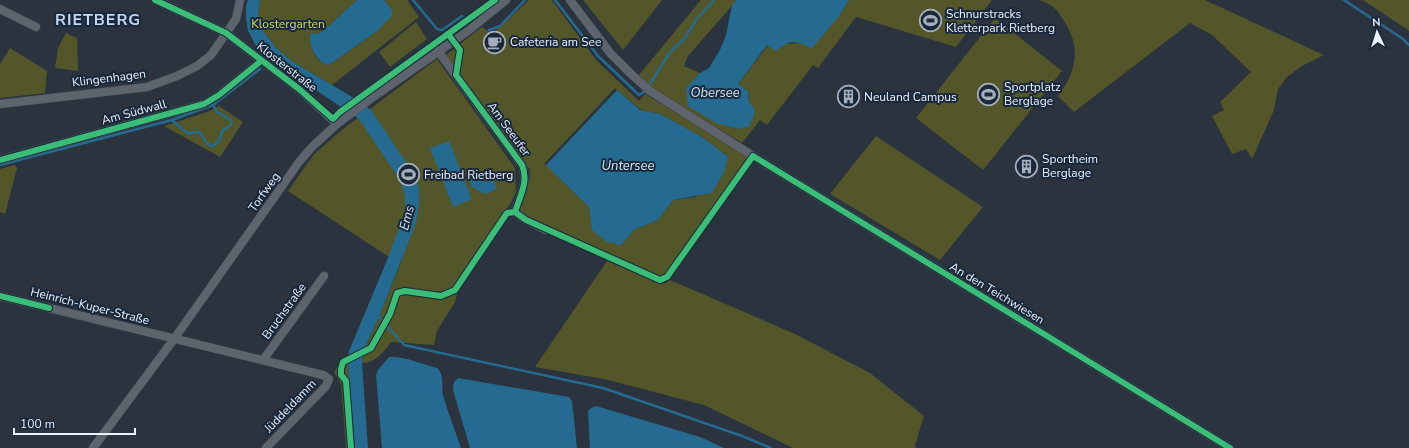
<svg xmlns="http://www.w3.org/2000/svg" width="1409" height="448" font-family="'Nunito Sans',sans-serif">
<rect width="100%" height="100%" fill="#2a333e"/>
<!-- green -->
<g fill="#525628" fill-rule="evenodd">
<path d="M 260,0 L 357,0 L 322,32 L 317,34 L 312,33 C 310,48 313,58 327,65 L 332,63 L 371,35 C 380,31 384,21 391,17 L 392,10 L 384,0 L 407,0 L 419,17 L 332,85 L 293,62 L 275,47 L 261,28 L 258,14 Z"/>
<path d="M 529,0 L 552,0 L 597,61 L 639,101 L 645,94 L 746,155 L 747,158 L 746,161 L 665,276 L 660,278 L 527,217 L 520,211 L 530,179 L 530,170 L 446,55 L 482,27 L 491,33 L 500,27 ZM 617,90 L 641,110 L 660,114 L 702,137 L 728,157 L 696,197 L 673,200 L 658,220 L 635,229 L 621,245 L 592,230 L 589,207 Z"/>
<path d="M 583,0 L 662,0 L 623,50 Z"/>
<path d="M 701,0 L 737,0 L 688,56 L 684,66 L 700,73 L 686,88 L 749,102 L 748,91 L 738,84 L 768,45 L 799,43 L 839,16 L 849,0 L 992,0 L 956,47 L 856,17 L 818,68 L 813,65 L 767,125 L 760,120 L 742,143 L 655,90 L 638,76 Z"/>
<path d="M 1038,0 L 1205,0 L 1324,55 L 1302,66 L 1287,77 L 1278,89 L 1274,110 L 1252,159 L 1246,149 L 1232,154 L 1212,116 L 1224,110 L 1220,102 L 1251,72 L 1212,35 L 1190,23 L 1074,112 L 1058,96 C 1076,72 1081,50 1066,24 C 1057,10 1055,5 1038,0 Z"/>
<path d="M 1363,0 L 1409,0 L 1409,31 L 1408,30 Z"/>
<path d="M 995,18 L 1062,71 L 983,170 L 916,118 Z"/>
<path d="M 416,22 L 427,39 L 390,67 L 379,52 Z"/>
<path d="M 66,33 L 77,38 L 78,71 L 55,68 L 58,48 Z"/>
<path d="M 10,48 L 47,71 L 45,93 L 0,98 L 0,64 Z"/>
<path d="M 437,59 L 515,168 L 516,192 L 509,206 L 504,212 L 509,215 L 458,291 L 455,302 L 437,331 L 434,345 L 391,342 C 384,352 375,363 362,363 L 364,349 L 379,317 L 402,260 L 386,255 L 288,191 L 314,154 L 343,129 Z"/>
<path d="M 219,106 L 243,122 L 220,157 L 164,126 L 210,111 Z"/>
<path d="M 876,136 L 983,207 L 940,260 L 830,194 Z"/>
<path d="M 15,165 L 17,168 L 5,214 L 0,212 L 0,169 Z"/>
<path d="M 607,261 L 664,284 L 670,280 L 795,334 L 870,373 L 924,416 L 915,445 L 916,448 L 793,448 L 704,405 L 604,379 L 535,367 Z"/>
<path d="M 348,356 L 348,363 L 355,448 L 346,448 L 341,384 L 334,372 L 341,361 Z"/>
</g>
<!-- water -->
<g fill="#256b91">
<path d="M 248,0 L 260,0 L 258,14 L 261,28 L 275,47 L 293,62 L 354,98 L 371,110 L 414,174 L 419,188 L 419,205 L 416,223 L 379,317 L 364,349 L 362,363 L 368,448 L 355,448 L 348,363 L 349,351 L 385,265 L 402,221 L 405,210 L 405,196 L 400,180 L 359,119 L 292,74 L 266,56 L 256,46 L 248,31 L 246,18 L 246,6 Z"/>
<path d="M 357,0 L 384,0 L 392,10 L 392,16 C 384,22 380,31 371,35 L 332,63 L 326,65 C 316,59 309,48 310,34 L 312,33 L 317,34 L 322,32 Z"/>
<path d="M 737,0 L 849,0 L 839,16 L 812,48 C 794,41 792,39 776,51 L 767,45 L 738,84 L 748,91 L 749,102 L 755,110 L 753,118 L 749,126 L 739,129 L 716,123 L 688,106 L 686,88 L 700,73 L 709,68 L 720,50 L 726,35 L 732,5 Z"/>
<path d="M 617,90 L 640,110 L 660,114 L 702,137 L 728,157 L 724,172 L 712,193 L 673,200 L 658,220 L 635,229 L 621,245 L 607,242 L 592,230 L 589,207 L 546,165 Z"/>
<path d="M 449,141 L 472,199 L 453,207 L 430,148 Z"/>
<path d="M 477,169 L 481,180 L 486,182 L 493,179 L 497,189 L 485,194 L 472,187 L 467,173 Z"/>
<path d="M 389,357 C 405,356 422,364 437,368 C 445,375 441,386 443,395 C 448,413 455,430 461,448 L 382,448 L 376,375 L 378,370 Z"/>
<path d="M 458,378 L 569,397 L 572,401 L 577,448 L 470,448 L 453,390 L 454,382 Z"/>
<path d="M 596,406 L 700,437 L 724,448 L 590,448 L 588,411 L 591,408 Z"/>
</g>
<!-- pier -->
<path fill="#2a333e" d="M 615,88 L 617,90 L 546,165 L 544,164 Z"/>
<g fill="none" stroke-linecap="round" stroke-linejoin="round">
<!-- stream -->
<g stroke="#256b91" stroke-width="2.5">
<path d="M 413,0 L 437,29 L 442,30 L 462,16"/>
<path d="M 555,0 L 598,56 L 639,95 L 644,92"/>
<path d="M 1344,0 L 1403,39 L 1409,45"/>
<path d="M 489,30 L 500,26 L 525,0"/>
<path d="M 650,84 L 670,52 L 684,39 L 696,20 L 714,0"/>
<path d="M 172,120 L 187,133 L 199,132 C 204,137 205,142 210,146 C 219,145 220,139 222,131 L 231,125 L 231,120 L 217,112 L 213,105"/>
<path d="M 0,165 L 172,120 L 213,105 L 260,69"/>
<path d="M 378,316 L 404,345 L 603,388 L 742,436 L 771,448"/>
</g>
<defs>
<g id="minor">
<path d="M 155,0 L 226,33 L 299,89 L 337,124"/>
<path d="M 570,0 L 611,54 L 630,73 L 650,91 L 753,156 L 1230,448"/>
<path d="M 0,9 L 36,27"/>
<path d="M 438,51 L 522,165 C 529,181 520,196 515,212 L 526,220 L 546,230"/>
<path d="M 0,104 L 147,87 L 177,76 L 197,66 L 211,55 L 236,19 L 240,0"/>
<path d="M 0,160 L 204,104 L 219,95 L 261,61"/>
<path d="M 0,296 L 323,375 L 329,379 L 326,386 L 266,448"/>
<path d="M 263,360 L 324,276"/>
<path d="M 93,448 L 174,339 L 299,162 L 312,147 L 337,124 L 369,100 L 468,31 L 506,0"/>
</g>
</defs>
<!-- minor casing -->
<use href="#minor" stroke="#474e57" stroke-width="9"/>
<!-- minor -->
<use href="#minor" stroke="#5d646d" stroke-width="8"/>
<defs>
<g id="cycleway">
<path d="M 155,0 L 226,33 L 299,89 L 333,119 L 340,112 L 495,0"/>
<path d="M 448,34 L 460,50 L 456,75 L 522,165 C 529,181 520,196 515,212"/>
<path d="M 0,160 L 204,104 L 219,95 L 261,61"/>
<path d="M 515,212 L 526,220 L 660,280 L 667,277 L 753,156 L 1230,448"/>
<path d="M 0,296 L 49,308"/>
<path d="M 351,448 L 346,381 L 341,375 L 341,369 L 343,362 L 371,348 L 390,314 L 397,293 L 405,291 L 441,296 L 455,290 L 507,213 L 515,212"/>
</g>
</defs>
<!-- cycleway casing -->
<use href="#cycleway" stroke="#19283b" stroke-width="8"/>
<!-- cycleway -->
<use href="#cycleway" stroke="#3abd76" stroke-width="6"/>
</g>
<!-- icons -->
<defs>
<symbol id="stadium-ring" viewBox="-11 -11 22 22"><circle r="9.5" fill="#19283b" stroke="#a7afba" stroke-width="1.5"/><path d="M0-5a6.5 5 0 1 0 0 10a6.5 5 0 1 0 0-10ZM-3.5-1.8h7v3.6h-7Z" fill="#a7afba"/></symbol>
<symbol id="cafe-ring" viewBox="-11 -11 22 22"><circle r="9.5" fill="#19283b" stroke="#a7afba" stroke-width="1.5"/><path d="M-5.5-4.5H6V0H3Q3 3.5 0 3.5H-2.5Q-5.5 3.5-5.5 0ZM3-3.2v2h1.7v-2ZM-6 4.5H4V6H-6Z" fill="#a7afba"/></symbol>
<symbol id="building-ring" viewBox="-11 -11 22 22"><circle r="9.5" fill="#19283b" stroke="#a7afba" stroke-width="1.5"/><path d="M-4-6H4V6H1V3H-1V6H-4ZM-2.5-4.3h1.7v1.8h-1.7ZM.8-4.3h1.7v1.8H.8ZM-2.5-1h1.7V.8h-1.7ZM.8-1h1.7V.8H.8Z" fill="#a7afba"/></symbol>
</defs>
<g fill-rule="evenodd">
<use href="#stadium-ring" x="918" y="8" width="25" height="25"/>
<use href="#cafe-ring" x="482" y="30" width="25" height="25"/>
<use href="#stadium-ring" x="976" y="82" width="25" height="25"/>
<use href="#building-ring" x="836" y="84" width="25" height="25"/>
<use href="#building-ring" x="1014" y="154" width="25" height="25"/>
<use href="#stadium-ring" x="396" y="162" width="25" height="25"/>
</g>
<g text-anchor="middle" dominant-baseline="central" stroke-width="4" stroke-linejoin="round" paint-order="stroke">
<!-- poi labels -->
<g font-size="12" fill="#eaf2fd" stroke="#19283b" text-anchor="start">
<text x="946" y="14">Schnurstracks<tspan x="946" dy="14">Kletterpark Rietberg</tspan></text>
<text x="510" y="42">Cafeteria am See</text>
<text x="1004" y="87">Sportplatz<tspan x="1004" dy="14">Berglage</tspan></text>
<text x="864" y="97">Neuland Campus</text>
<text x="1042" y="159">Sportheim<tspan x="1042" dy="14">Berglage</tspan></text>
<text x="424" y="175">Freibad Rietberg</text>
</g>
<!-- park labels -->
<g font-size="12" fill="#d2db5b" stroke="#19283b">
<text x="288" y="24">Klostergarten</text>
</g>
<!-- street labels -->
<g font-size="12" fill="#eaf2fd" stroke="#19283b">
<text transform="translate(287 67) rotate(38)">Klosterstraße</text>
<text transform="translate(109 78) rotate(-7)">Klingenhagen</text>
<text transform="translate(134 112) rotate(-15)">Am Südwall</text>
<text transform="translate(509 129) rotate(54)">Am Seeufer</text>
<text transform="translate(264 192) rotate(-55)">Torfweg</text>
<text transform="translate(997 293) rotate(31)">An den Teichwiesen</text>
<text transform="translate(90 306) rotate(14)">Heinrich-Kuper-Straße</text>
<text transform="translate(284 311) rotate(-54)">Bruchstraße</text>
<text transform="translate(290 406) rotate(-46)">Jüddeldamm</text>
</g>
<!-- water labels -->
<g font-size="13" font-style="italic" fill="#d0e5f3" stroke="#19283b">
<text x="715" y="93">Obersee</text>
<text x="628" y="166">Untersee</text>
<text transform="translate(407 218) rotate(-75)">Ems</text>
</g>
<!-- district labels -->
<g font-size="16" font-weight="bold" letter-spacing="1" fill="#c5d9f2" stroke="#19283b">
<text x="98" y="20">RIETBERG</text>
</g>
</g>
<!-- north arrow -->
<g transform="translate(1377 32) rotate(356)" stroke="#19283b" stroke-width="3" paint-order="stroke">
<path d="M0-3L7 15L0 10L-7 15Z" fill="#eaf2fd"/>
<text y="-6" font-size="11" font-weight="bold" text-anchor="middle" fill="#eaf2fd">N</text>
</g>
<!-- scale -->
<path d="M14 428v6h121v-6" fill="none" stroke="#eaf2fd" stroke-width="2"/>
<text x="20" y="428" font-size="12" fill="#eaf2fd" stroke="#19283b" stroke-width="3" paint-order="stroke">100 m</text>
</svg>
